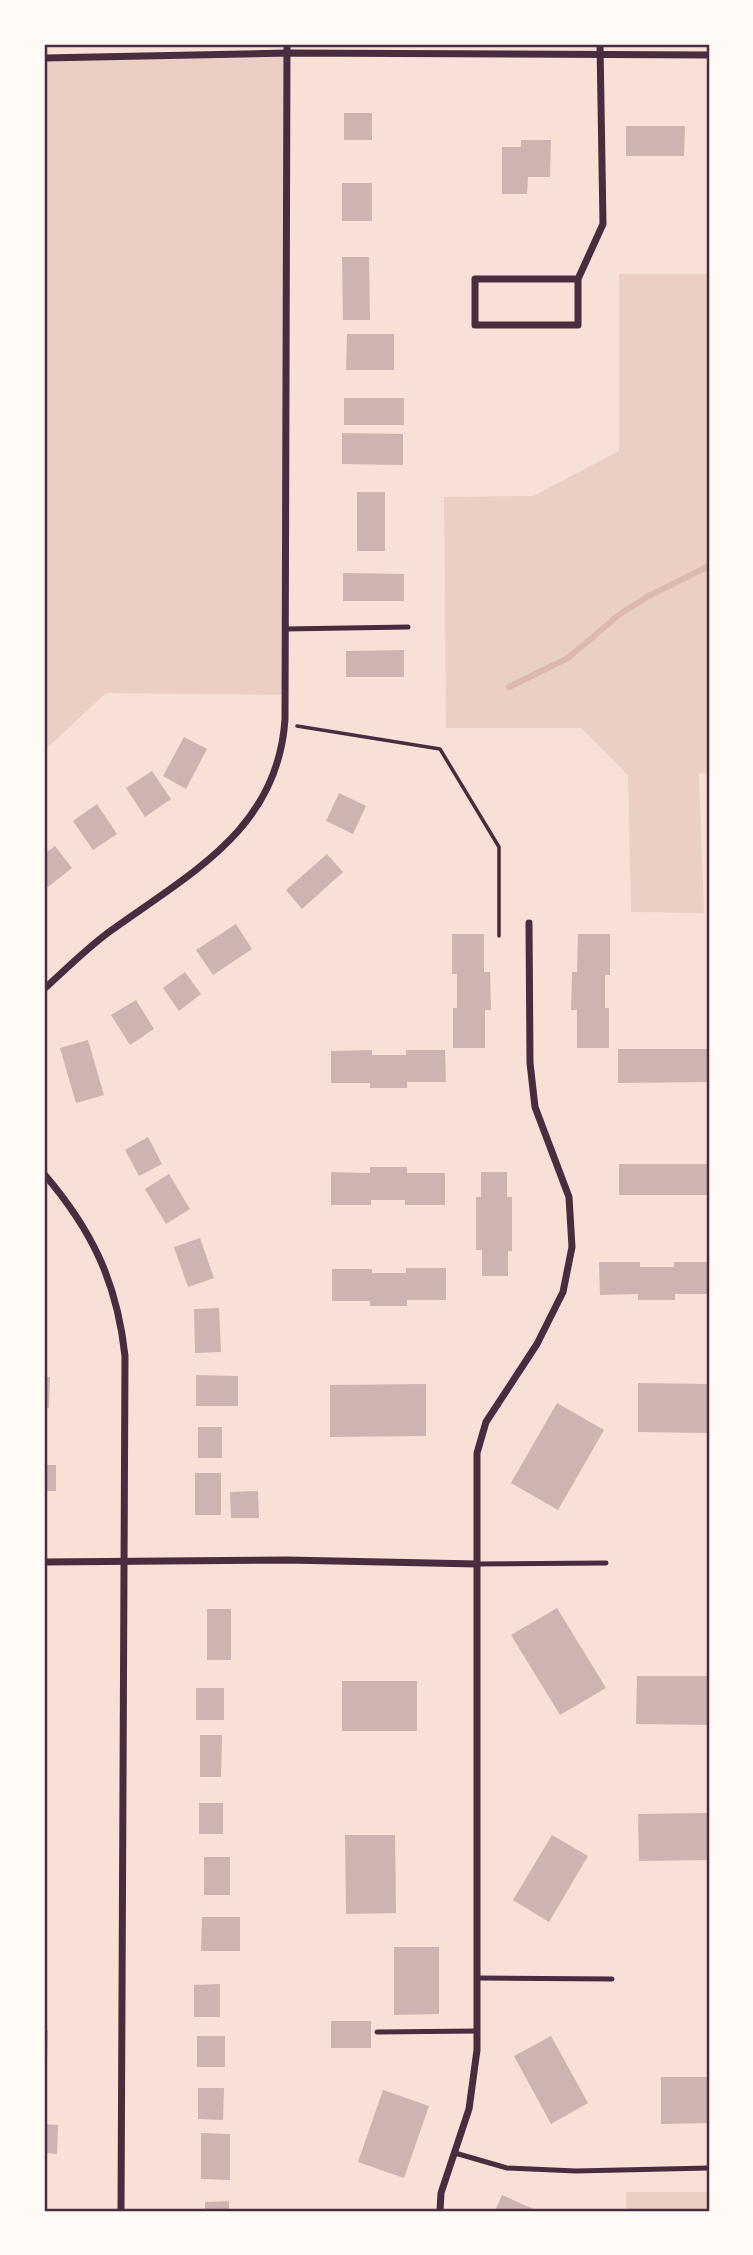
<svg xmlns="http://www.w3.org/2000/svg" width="753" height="2255" font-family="'Titillium Web',sans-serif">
<rect width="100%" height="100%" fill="#f7e1d7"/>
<!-- green -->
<g fill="#ebcfc5">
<path d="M 287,53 L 285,695 L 106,693 L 44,751 L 44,58 Z"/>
<path d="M 619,274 L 709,274 L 709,773 L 699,774 L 704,913 L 631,912 L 628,775 L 581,728 L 446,728 L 444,497 L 533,496 L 619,451 Z"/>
<rect x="626" y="2192" width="83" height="19"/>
</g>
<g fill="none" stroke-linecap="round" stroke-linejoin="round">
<!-- stream -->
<path stroke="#dcb8b0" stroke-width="6" d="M 509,687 L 568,658 L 620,614 L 647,597 L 709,566"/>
</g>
<!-- building -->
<g fill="#ccb4b1">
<rect x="344" y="113" width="28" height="27"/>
<path d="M 626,126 L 685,126 L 684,156 L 626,156 Z"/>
<path d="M 521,140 L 551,140 L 550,177 L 528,177 L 527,194 L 502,194 L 502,147 L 521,147 Z"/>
<rect x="342" y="183" width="30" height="38"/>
<path d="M 342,257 L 369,257 L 370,320 L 343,320 Z"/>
<path d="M 347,334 L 394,334 L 394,370 L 346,370 Z"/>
<rect x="344" y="398" width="60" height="27"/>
<path d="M 342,433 L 403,434 L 403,465 L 342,464 Z"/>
<rect x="357" y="492" width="28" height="59"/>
<path d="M 343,573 L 404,574 L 404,601 L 343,601 Z"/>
<path d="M 404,650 L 404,677 L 346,677 L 346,651 Z"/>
<path d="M 184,737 L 207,749 L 186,789 L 163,776 Z"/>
<path d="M 152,771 L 171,799 L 145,817 L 126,788 Z"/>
<path d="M 339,793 L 366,806 L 353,834 L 326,821 Z"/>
<path d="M 97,804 L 117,834 L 93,850 L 73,821 Z"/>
<path d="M 55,846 L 72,868 L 48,887 L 44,882 L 44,854 Z"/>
<path d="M 327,854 L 343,872 L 302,909 L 286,890 Z"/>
<path d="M 236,924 L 252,949 L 213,975 L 196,950 Z"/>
<path d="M 452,934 L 484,934 L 484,972 L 490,972 L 491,1010 L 485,1010 L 485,1048 L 453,1048 L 453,1008 L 457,1008 L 457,974 L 452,974 Z"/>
<path d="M 578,934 L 610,934 L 610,975 L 605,975 L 605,1008 L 609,1008 L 609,1048 L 577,1048 L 577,1010 L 571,1010 L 572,972 L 577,972 Z"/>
<path d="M 185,972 L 201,994 L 179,1011 L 163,988 Z"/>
<path d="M 136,1000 L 154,1029 L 130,1045 L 111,1015 Z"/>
<path d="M 88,1040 L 104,1095 L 76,1103 L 60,1048 Z"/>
<path d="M 618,1049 L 709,1049 L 709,1082 L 618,1083 Z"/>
<path d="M 372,1050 L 372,1055 L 406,1055 L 406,1050 L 445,1050 L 446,1082 L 407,1082 L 407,1088 L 370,1088 L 370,1083 L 331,1083 L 331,1051 Z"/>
<path d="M 148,1137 L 162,1164 L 139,1176 L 125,1150 Z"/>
<rect x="619" y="1164" width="90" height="31"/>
<path d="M 370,1167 L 407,1167 L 407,1173 L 445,1173 L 445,1205 L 405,1205 L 405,1200 L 371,1200 L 371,1205 L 331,1205 L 331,1172 L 370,1173 Z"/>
<path d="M 481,1172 L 507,1172 L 507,1197 L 512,1197 L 512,1251 L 508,1251 L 508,1276 L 482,1276 L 482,1250 L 476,1250 L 476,1197 L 481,1197 Z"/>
<path d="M 169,1174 L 190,1209 L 166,1224 L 145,1189 Z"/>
<path d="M 200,1238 L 214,1278 L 188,1287 L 174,1247 Z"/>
<path d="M 599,1262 L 640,1262 L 640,1267 L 674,1267 L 674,1262 L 709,1262 L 709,1294 L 675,1294 L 675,1300 L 638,1300 L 638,1294 L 600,1295 Z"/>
<path d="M 406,1268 L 446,1268 L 446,1300 L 407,1300 L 407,1306 L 370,1306 L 370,1301 L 332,1301 L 332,1269 L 372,1269 L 372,1273 L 406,1273 Z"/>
<path d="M 219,1308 L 221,1352 L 195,1353 L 194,1309 Z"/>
<path d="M 196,1375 L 238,1376 L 238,1406 L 196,1406 Z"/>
<path d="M 44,1377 L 50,1377 L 49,1408 L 44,1407 Z"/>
<path d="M 638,1383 L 709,1384 L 709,1433 L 638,1432 Z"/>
<path d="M 426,1384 L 426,1436 L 330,1437 L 330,1385 Z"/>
<path d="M 557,1403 L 604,1430 L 558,1510 L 511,1483 Z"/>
<rect x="198" y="1427" width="24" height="31"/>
<rect x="44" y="1465" width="12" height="26"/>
<rect x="195" y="1473" width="26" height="42"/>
<path d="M 258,1491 L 259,1518 L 231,1518 L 230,1492 Z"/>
<path d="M 557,1608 L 606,1688 L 560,1715 L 511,1635 Z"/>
<rect x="207" y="1609" width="24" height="51"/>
<rect x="44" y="1627" width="3" height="29"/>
<path d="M 637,1676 L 709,1676 L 709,1725 L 636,1724 Z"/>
<rect x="342" y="1681" width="75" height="50"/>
<rect x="196" y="1688" width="28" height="32"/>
<path d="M 200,1735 L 222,1735 L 221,1777 L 200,1777 Z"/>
<rect x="199" y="1803" width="24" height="31"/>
<path d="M 709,1813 L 709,1860 L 639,1861 L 638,1814 Z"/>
<path d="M 345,1835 L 395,1835 L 396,1913 L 346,1914 Z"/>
<path d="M 552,1835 L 588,1856 L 549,1922 L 513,1900 Z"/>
<rect x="204" y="1857" width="26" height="38"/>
<path d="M 202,1917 L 240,1917 L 240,1951 L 201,1951 Z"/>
<path d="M 394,1947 L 439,1947 L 439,2014 L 394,2015 Z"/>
<path d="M 220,1984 L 220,2017 L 194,2017 L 194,1985 Z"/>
<rect x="331" y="2021" width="40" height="27"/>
<path d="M 44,2030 L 48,2030 L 47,2062 L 44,2062 Z"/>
<rect x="197" y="2036" width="28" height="31"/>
<path d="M 551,2036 L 588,2103 L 551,2124 L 514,2056 Z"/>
<path d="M 661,2077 L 709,2077 L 709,2123 L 661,2124 Z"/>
<path d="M 198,2088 L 224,2088 L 223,2120 L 198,2119 Z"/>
<path d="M 383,2090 L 429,2106 L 404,2178 L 358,2162 Z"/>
<path d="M 44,2124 L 58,2125 L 57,2154 L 44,2153 Z"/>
<path d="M 201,2133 L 230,2134 L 230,2180 L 201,2179 Z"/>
<path d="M 502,2195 L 538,2211 L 495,2211 Z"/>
<path d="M 229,2201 L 229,2211 L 205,2211 L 205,2202 Z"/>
</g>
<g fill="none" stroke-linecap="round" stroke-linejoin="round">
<!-- path -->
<path stroke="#4a2c40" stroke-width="3.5" d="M 297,726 L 440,749 L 499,847 L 499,936"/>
<!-- service -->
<g stroke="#4a2c40" stroke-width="5">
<path d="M 285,629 L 408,627"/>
<path d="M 477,1564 L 606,1563"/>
<path d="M 477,1978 L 612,1979"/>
<path d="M 377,2032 L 477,2031"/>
<path d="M 455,2153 L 507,2168 L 576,2171 L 709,2168"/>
</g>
<!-- minor -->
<g stroke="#4a2c40" stroke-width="7">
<path d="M 44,58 L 287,53 L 709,55"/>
<path d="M 578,279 L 475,279 L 475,325 L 578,325 L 578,279 L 603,224 L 600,44"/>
<path d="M 44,989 C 65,970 86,949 109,932 C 190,873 278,830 285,719 L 287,44"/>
<path d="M 44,1174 C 92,1230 117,1282 125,1356 L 121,2211"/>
<path d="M 44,1562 L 287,1560 L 477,1564"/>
<path d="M 440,2211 L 441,2193 L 469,2109 L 477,2050 L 477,1453 L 486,1422 L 537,1344 L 563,1292 L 572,1247 L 569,1197 L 535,1107 L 530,1063 L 529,923"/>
</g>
</g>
<!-- border -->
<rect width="753" height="2255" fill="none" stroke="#fffaf5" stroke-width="91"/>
<rect x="46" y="46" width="662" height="2164" fill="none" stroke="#4a2c40" stroke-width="2.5"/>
</svg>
